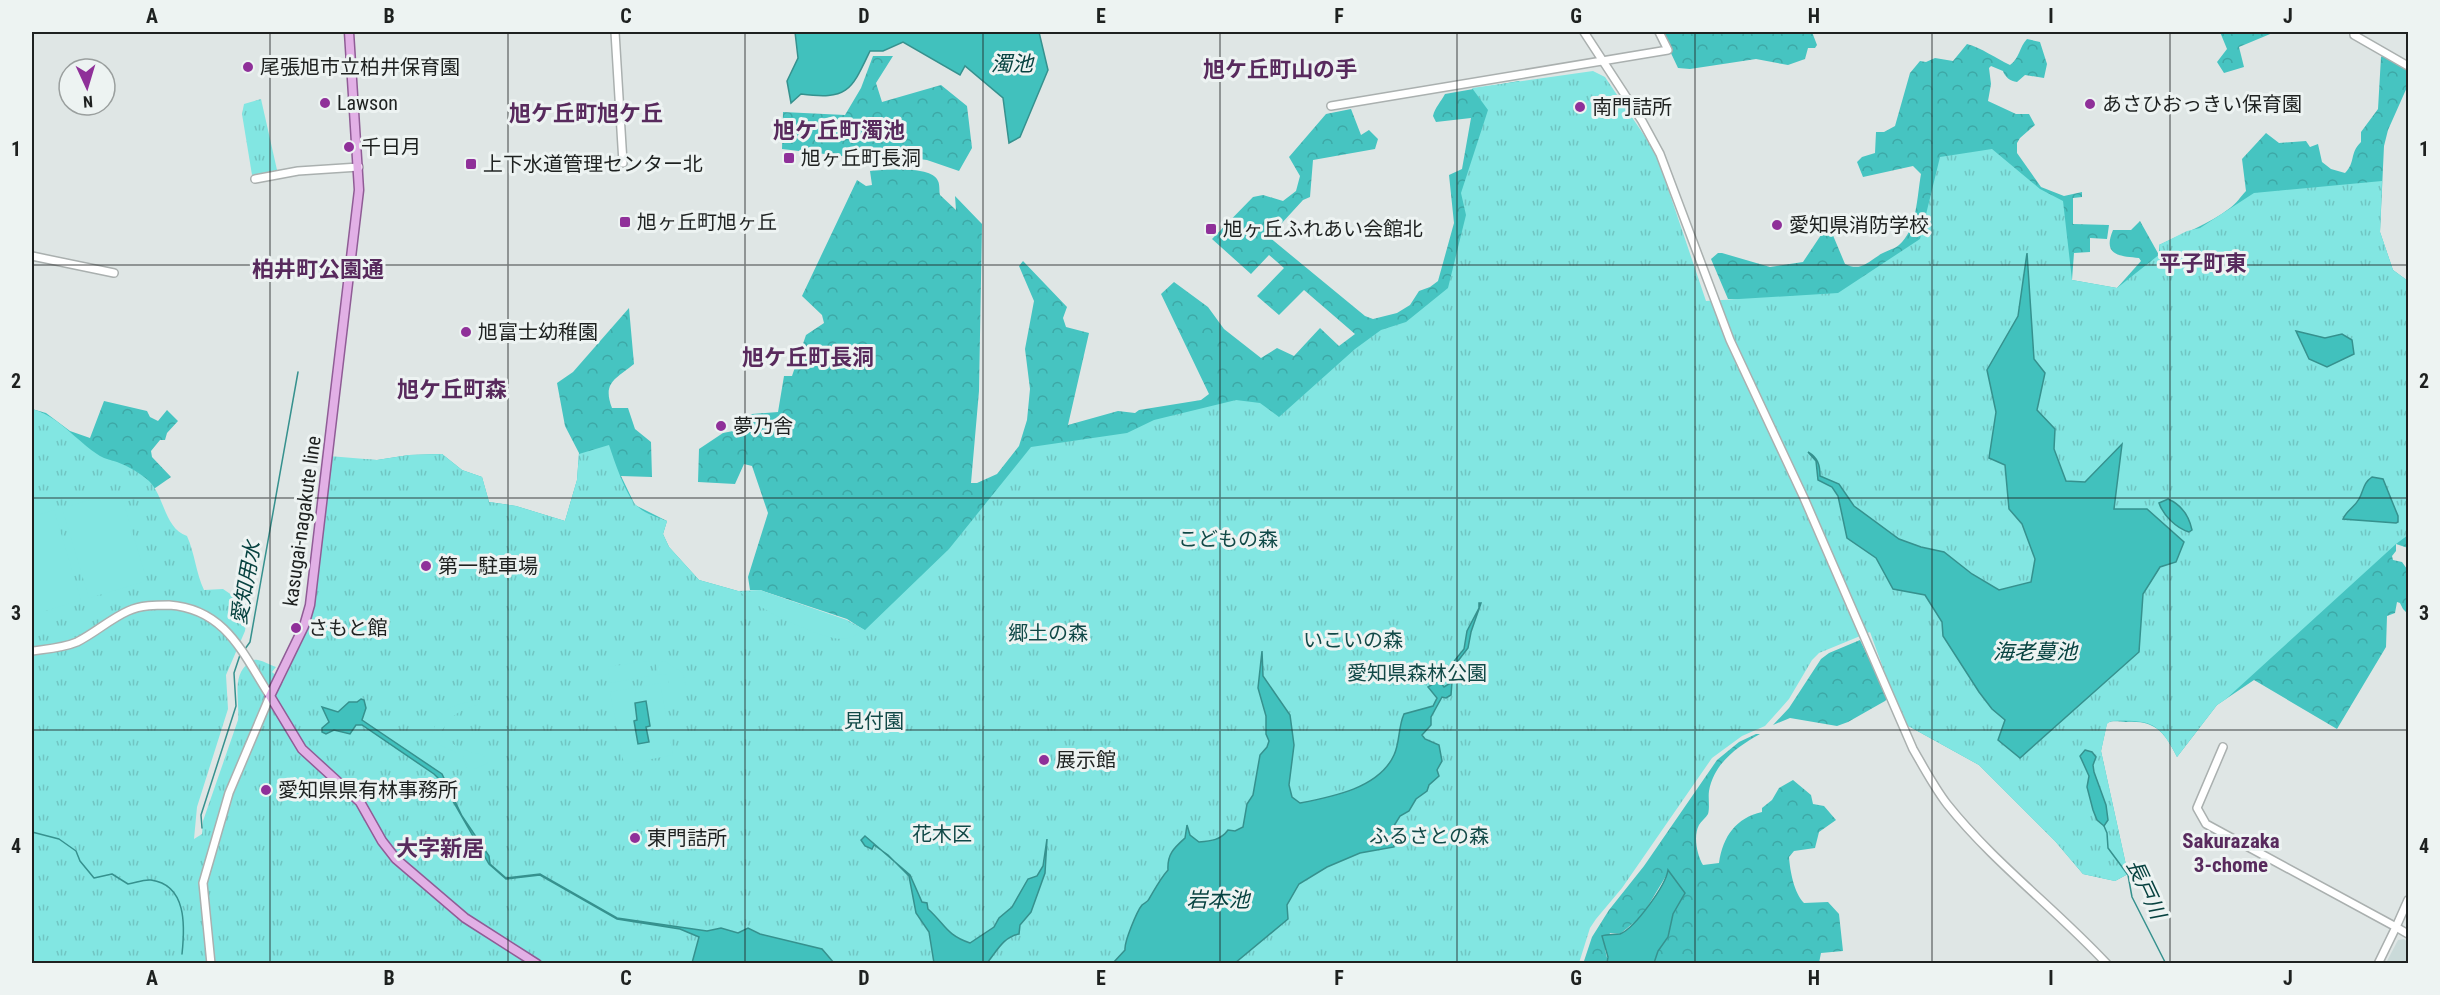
<svg xmlns="http://www.w3.org/2000/svg" width="2440" height="995" font-family="'Roboto Condensed','Noto Sans JP',sans-serif">
<defs>
<pattern id="forest-crowns" width="20" height="18" patternUnits="userSpaceOnUse" patternTransform="scale(1.5)"><rect width="20" height="18" fill="#46c4c1"/><path d="M2 6a3 3 0 1 1 6 0M12 15a3 3 0 1 1 6 0" fill="none" stroke="#3da8a6"/></pattern>
<pattern id="park-tufts" width="24" height="20" patternUnits="userSpaceOnUse" patternTransform="scale(1.5)"><rect width="24" height="20" fill="#82e6e2"/><path d="M3 7l-1-3M5 7V3M7 7l1-3M15 17l-1-3M17 17v-4M19 17l1-3" fill="none" stroke="#70c5c2"/></pattern>
</defs>
<rect width="100%" height="100%" fill="#dfe6e5"/>
<!-- built -->
<path fill="#cadad9" d="M 2404,939 L 2408,942 L 2408,963 L 2386,963 L 2398,940 Z"/>
<!-- forest -->
<g fill="url(#forest-crowns)">
<path d="M 1661,32 L 1812,32 L 1817,45 L 1815,48 L 1808,48 L 1805,59 L 1788,65 L 1756,59 L 1690,69 L 1678,68 Z"/>
<path d="M 2220,32 L 2275,32 L 2239,47 L 2244,67 L 2224,73 L 2217,62 L 2227,49 Z"/>
<path d="M 2027,39 L 2040,42 L 2047,64 L 2044,78 L 2025,75 L 2017,82 C 2010,81 2005,77 2003,71 L 1991,66 L 1989,68 L 1991,84 L 1988,101 L 2016,114 L 2029,114 L 2035,125 L 2020,138 L 2017,143 L 2017,153 L 2041,187 L 2064,196 L 2082,192 L 2082,197 L 2073,198 L 2073,224 L 2109,225 L 2107,239 L 2090,238 L 2090,252 L 2074,253 L 2072,280 L 2117,288 L 2141,261 L 2139,258 C 2120,256 2102,256 2113,230 L 2131,230 L 2140,221 L 2159,255 L 2159,245 C 2183,233 2208,225 2230,208 C 2236,204 2241,196 2246,191 L 2242,159 L 2266,133 L 2279,143 L 2306,141 L 2310,147 L 2318,144 L 2322,162 L 2331,169 L 2345,173 C 2356,162 2349,154 2361,142 L 2361,132 L 2378,109 L 2381,57 L 2383,55 L 2408,70 L 2408,85 L 2388,130 L 2384,146 L 2380,232 L 2393,270 L 2408,281 L 2408,548 L 2396,544 L 2396,551 L 2392,556 L 2393,560 L 2402,562 L 2407,569 L 2408,614 L 2403,609 L 2400,603 L 2397,602 L 2395,613 L 2387,616 L 2386,647 L 2337,729 L 2254,680 L 2217,705 L 2177,757 C 2165,733 2156,720 2126,722 C 2119,722 2114,720 2107,723 L 2101,751 L 2128,874 L 2115,881 L 2083,874 L 2055,841 L 1979,765 L 1903,723 L 2018,316 L 1728,299 L 1711,259 L 1718,253 L 1722,253 L 1770,267 L 1803,262 L 1823,232 L 1832,233 L 1845,264 C 1859,271 1866,264 1878,256 C 1884,251 1893,250 1899,245 C 1917,230 1917,196 1921,174 L 1913,166 L 1863,177 L 1857,162 L 1862,157 L 1875,153 L 1876,132 L 1884,132 L 1895,126 L 1910,73 L 1920,61 L 1926,62 L 1935,58 L 1953,61 L 1967,44 C 1982,48 1995,58 2010,65 C 2020,58 2019,47 2027,39 Z"/>
<path d="M 873,56 L 893,56 L 876,83 L 882,102 L 941,85 L 967,106 L 972,148 L 959,171 L 927,160 L 903,157 L 859,158 L 782,149 L 783,112 L 845,115 L 861,88 Z"/>
<path d="M 1519,81 L 1528,92 L 1558,96 L 1551,143 L 1511,148 L 1495,283 L 1496,311 L 1514,311 L 1520,306 L 1525,311 L 1480,359 L 1476,401 L 1470,415 L 1451,429 L 1442,439 L 1438,486 L 1423,502 L 1405,483 L 1398,479 C 1376,477 1323,467 1306,480 L 1260,457 L 1252,449 L 1240,443 L 1233,443 L 1213,445 L 1202,455 L 1189,460 L 1171,463 L 1106,458 L 1049,471 L 1040,480 L 1041,502 L 1039,510 L 1029,527 L 1001,541 L 975,567 L 963,594 L 957,620 L 932,641 L 922,659 L 883,690 C 869,688 861,682 857,668 L 854,666 L 825,680 C 811,677 805,665 793,659 C 774,650 765,667 753,678 C 748,682 741,684 735,686 C 721,652 709,674 684,666 C 674,663 665,654 654,652 C 637,649 615,659 599,664 C 593,638 617,625 635,610 L 629,558 L 600,561 L 594,528 L 537,534 L 522,560 L 509,592 L 484,598 L 449,598 L 452,504 C 430,488 422,494 398,489 C 375,484 353,478 332,465 L 330,458 L 377,460 L 409,455 L 442,454 L 462,470 L 482,477 L 489,502 L 516,506 L 565,521 L 577,480 L 579,453 L 565,426 L 557,383 L 573,372 L 629,308 L 634,364 C 616,379 602,382 612,408 L 628,408 L 635,429 L 651,442 L 652,477 L 621,476 L 635,505 L 667,521 L 663,534 L 669,547 L 699,580 L 738,591 L 758,606 L 801,628 L 835,639 L 851,639 L 864,630 L 847,619 L 760,590 L 750,590 L 748,577 L 768,513 L 752,466 L 744,464 L 735,484 L 698,482 L 699,449 L 723,433 L 733,431 L 752,414 L 778,412 L 784,376 L 792,376 L 806,335 L 824,323 L 822,315 L 802,296 L 857,180 L 866,186 L 872,185 L 870,171 C 885,170 932,165 938,181 C 940,185 939,191 940,195 L 956,210 L 955,196 L 982,224 L 979,391 L 971,483 L 977,483 L 997,474 L 1019,446 L 1027,420 L 1030,389 L 1025,349 L 1034,301 L 1019,266 L 1023,261 L 1067,307 L 1063,318 L 1066,327 L 1089,333 L 1068,425 L 1118,411 L 1135,413 L 1139,410 L 1201,400 L 1209,394 L 1161,294 L 1174,282 L 1208,307 L 1224,329 L 1261,358 L 1277,348 L 1294,356 L 1320,328 L 1339,346 L 1355,334 L 1304,290 L 1279,315 L 1257,296 L 1284,268 L 1269,255 L 1251,274 L 1212,239 L 1253,197 L 1263,195 L 1283,201 L 1296,191 L 1300,176 L 1289,157 L 1326,114 L 1351,109 L 1361,135 L 1369,130 L 1378,139 L 1375,149 L 1313,160 L 1310,197 L 1303,200 L 1269,237 L 1365,316 L 1373,319 L 1397,313 L 1410,305 L 1419,291 L 1430,287 L 1438,281 L 1454,223 L 1449,175 L 1462,169 L 1471,118 L 1436,122 L 1433,116 C 1435,107 1441,102 1445,94 Z"/>
<path d="M 104,401 L 147,411 L 150,417 L 158,421 L 167,410 L 178,421 L 167,433 L 165,440 L 160,440 L 151,451 L 152,457 L 171,477 L 148,493 L 32,409 L 46,413 L 70,431 L 90,438 Z"/>
<path d="M 1860,640 L 1888,698 L 1885,701 L 1848,722 L 1837,726 L 1790,718 L 1773,725 L 1789,708 L 1821,659 L 1829,653 Z"/>
<path d="M 1756,734 L 1760,734 C 1737,747 1714,763 1709,791 C 1708,798 1710,807 1708,814 C 1706,818 1701,821 1699,825 C 1693,836 1697,855 1703,865 L 1719,863 C 1723,836 1736,818 1762,812 L 1762,808 L 1772,800 L 1779,788 L 1793,780 L 1811,795 L 1813,804 L 1824,806 L 1836,820 L 1819,832 L 1815,848 L 1794,851 L 1789,857 C 1790,871 1794,893 1804,903 L 1828,902 L 1839,914 L 1843,951 L 1821,953 L 1819,963 L 1654,963 L 1658,951 L 1668,937 L 1673,914 L 1685,893 L 1669,871 L 1642,916 L 1620,934 L 1610,933 L 1605,949 L 1608,962 L 1583,964 L 1592,937 L 1609,910 L 1644,866 L 1717,760 L 1739,742 Z"/>
</g>
<!-- park -->
<g fill="url(#park-tufts)">
<path d="M 1593,71 L 1605,77 L 1656,153 L 1706,301 L 1838,293 L 1920,239 L 1940,157 L 1992,149 L 2040,189 L 2063,201 L 2072,280 L 2117,288 L 2160,254 L 2159,245 L 2187,231 L 2200,228 L 2254,193 L 2382,181 L 2380,232 L 2393,270 L 2408,281 L 2408,535 L 2396,544 L 2226,699 L 2217,705 L 2177,757 C 2159,721 2150,720 2111,721 L 2107,724 L 2101,751 L 2128,874 L 2115,881 L 2083,874 L 2055,841 L 1979,765 L 1903,723 L 1870,632 L 1819,653 L 1812,660 L 1789,699 L 1765,726 L 1742,736 L 1712,758 L 1622,888 L 1596,919 L 1590,928 L 1579,963 L 32,963 L 32,409 C 59,416 76,441 100,456 C 105,459 112,460 117,462 C 128,466 140,473 149,481 C 165,497 164,528 187,536 C 195,554 196,573 204,590 L 223,589 L 248,606 L 245,631 L 226,675 L 228,709 L 197,807 L 194,839 L 202,834 L 203,821 L 238,720 C 240,701 231,675 249,663 C 253,660 253,659 258,660 C 264,661 270,665 276,667 L 272,672 L 283,682 L 308,627 L 329,456 L 377,460 L 409,455 L 442,454 L 462,470 L 482,477 L 489,502 L 516,506 L 565,521 L 577,480 L 579,454 L 609,445 C 614,460 626,496 637,506 C 645,514 657,517 667,521 L 663,534 L 669,547 L 699,580 L 738,591 L 760,590 L 847,620 L 865,630 L 949,549 L 1031,447 L 1127,433 L 1154,420 L 1236,400 L 1260,403 L 1279,417 L 1355,349 L 1381,330 L 1406,322 L 1448,288 L 1466,215 L 1461,193 L 1488,110 L 1472,88 Z"/>
<path d="M 261,99 L 277,170 L 252,175 L 242,114 L 244,104 Z"/>
</g>
<!-- garden -->
<g fill="#82e6e2">
<path d="M 120,491 L 147,581 L 89,598 L 62,508 Z"/>
<path d="M 54,510 L 81,600 L 32,615 L 32,517 Z"/>
<path d="M 760,591 L 847,621 L 863,630 C 856,635 851,639 842,639 C 819,639 756,608 740,592 Z"/>
<path d="M 655,660 L 666,662 L 683,673 L 686,687 L 676,687 L 676,692 L 670,692 L 667,674 L 658,675 Z"/>
<path d="M 646,661 L 649,676 L 610,683 L 608,667 Z"/>
<path d="M 660,683 L 673,755 L 624,764 L 610,692 Z"/>
<path d="M 479,700 L 483,703 C 460,710 453,712 440,734 L 460,749 L 483,755 L 488,763 L 475,769 L 463,756 L 467,768 L 463,772 L 461,770 L 464,767 L 457,760 L 457,753 C 446,748 434,743 429,733 L 434,730 C 438,707 461,703 479,700 Z"/>
</g>
<!-- water -->
<g fill="#41c1bd" stroke="#36918e" stroke-width="1.5">
<path d="M 795,32 L 1039,32 L 1048,70 L 1020,137 L 1009,143 L 1003,98 L 965,66 L 960,75 L 903,42 L 883,51 L 870,51 C 851,91 848,100 801,94 L 791,103 L 787,81 L 798,58 Z"/>
<path d="M 2027,253 L 2034,359 L 2045,373 L 2037,410 L 2055,429 L 2054,449 L 2066,481 L 2085,482 L 2122,444 L 2114,509 L 2147,509 L 2184,542 L 2176,562 L 2160,567 L 2143,594 L 2139,652 L 2020,758 L 1998,740 L 2005,720 L 1992,709 L 1979,692 L 1943,636 L 1942,622 L 1925,595 L 1893,589 L 1876,558 L 1847,538 L 1838,496 L 1832,487 L 1818,480 L 1816,461 L 1808,452 C 1818,458 1820,465 1820,476 L 1839,484 L 1854,506 L 1899,539 L 1921,547 L 1944,552 L 1972,574 L 1999,590 L 2031,582 L 2035,559 L 2022,524 L 2009,509 L 2005,465 L 1989,458 L 1996,412 L 1987,370 L 2018,316 Z"/>
<path d="M 2296,331 L 2325,338 L 2342,334 L 2352,340 L 2354,354 L 2327,367 L 2309,359 Z"/>
<path d="M 2372,477 L 2383,479 L 2398,516 L 2398,522 L 2396,523 L 2343,519 C 2347,510 2354,508 2359,499 C 2364,490 2363,483 2372,477 Z"/>
<path d="M 2168,499 C 2182,505 2189,516 2192,530 L 2189,532 C 2176,528 2163,515 2159,503 Z"/>
<path d="M 1479,603 L 1481,603 L 1471,632 L 1468,648 L 1441,683 L 1444,687 L 1452,682 L 1451,695 L 1446,698 L 1442,697 L 1431,717 L 1431,725 L 1422,735 L 1425,739 L 1439,745 L 1442,761 L 1437,770 L 1439,776 L 1429,785 L 1427,791 L 1416,799 L 1409,811 L 1400,816 L 1392,829 L 1394,847 L 1360,853 L 1327,867 L 1299,884 L 1287,905 L 1288,919 L 1235,963 L 1113,963 L 1125,950 C 1124,942 1137,911 1142,905 C 1144,903 1148,902 1149,899 C 1155,889 1160,879 1168,870 C 1167,854 1174,848 1185,838 L 1187,825 L 1190,835 L 1199,842 C 1211,841 1221,840 1228,830 L 1235,831 L 1243,827 L 1247,804 L 1253,795 L 1260,755 L 1267,747 L 1269,741 L 1266,734 L 1266,716 L 1258,688 L 1262,651 L 1263,676 L 1290,715 L 1294,745 L 1289,785 L 1292,797 L 1300,803 C 1332,797 1379,788 1394,755 C 1400,743 1398,727 1404,714 L 1433,706 L 1437,698 L 1428,687 L 1438,681 L 1464,649 L 1467,631 L 1479,608 Z"/>
<path d="M 361,699 L 364,700 L 366,708 L 362,720 L 442,774 L 462,816 L 489,856 L 490,864 L 506,878 L 540,874 L 617,918 L 707,931 L 721,928 L 738,933 L 748,928 L 760,934 L 822,949 L 834,963 L 692,963 L 699,937 L 680,929 L 617,919 L 540,875 L 506,879 L 489,864 L 442,782 L 434,774 L 362,725 L 356,725 L 350,734 L 334,730 L 326,734 L 322,732 L 322,728 L 329,722 L 322,707 L 338,712 L 349,702 L 357,702 Z"/>
<path d="M 646,701 L 650,726 L 646,727 L 649,742 L 638,744 L 634,721 L 637,720 L 635,703 Z"/>
<path d="M 2085,750 L 2092,752 L 2096,757 L 2093,765 L 2094,772 L 2106,805 L 2108,820 L 2104,826 L 2097,820 L 2093,810 L 2087,787 L 2089,776 L 2080,756 Z"/>
<path d="M 865,836 L 910,875 L 922,902 L 927,903 L 928,909 C 945,924 946,935 970,943 L 994,927 L 999,918 L 1012,907 L 1028,879 L 1037,876 L 1043,866 L 1047,839 L 1045,873 L 1031,912 L 1020,925 L 1019,934 C 1003,937 997,951 987,963 L 934,963 L 929,932 L 916,913 L 909,876 L 888,855 L 874,845 L 872,849 L 865,846 L 861,840 Z"/>
<path d="M 1668,870 L 1685,893 L 1673,914 L 1668,937 L 1658,951 L 1654,963 L 1607,963 L 1608,957 L 1602,936 C 1607,934 1615,935 1620,934 C 1635,928 1666,885 1668,870 Z"/>
</g>
<g fill="none" stroke-linecap="round" stroke-linejoin="round">
<!-- stream -->
<g stroke="#36918e" stroke-width="1.5">
<path d="M 245,649 L 250,642 L 298,372"/>
<path d="M 2104,826 L 2107,833 L 2108,848 L 2128,875 L 2132,897 L 2166,964"/>
<path d="M 202,828 L 201,815 L 236,706 L 234,673 L 240,655"/>
<path d="M 32,832 L 59,839 L 76,851 L 80,861 L 94,878 L 112,874 L 128,884 C 136,883 143,879 151,880 C 187,885 185,926 182,954"/>
</g>
<defs>
<g id="tertiary">
<path d="M 615,32 L 623,163"/>
<path d="M 1584,32 L 1642,121 L 1660,154 L 1730,340 L 1804,498 L 1913,749 C 1924,768 1934,787 1947,804 C 1994,863 2056,909 2107,964"/>
<path d="M 2354,32 L 2354,35 L 2408,66"/>
<path d="M 1331,106 L 1668,50 L 1659,32"/>
<path d="M 255,179 L 298,171 L 359,167"/>
<path d="M 32,256 L 114,273"/>
<path d="M 32,651 C 46,649 63,648 77,642 C 95,633 110,619 128,611 C 141,605 156,605 169,605 C 226,609 243,654 270,696 L 229,793 L 203,883 L 211,964"/>
<path d="M 2223,747 L 2197,808 L 2206,824 L 2396,927 L 2378,964"/>
<path d="M 2408,900 L 2396,927 L 2408,934"/>
</g>
<path id="primary" d="M 349,32 L 359,190 L 310,605 L 304,626 L 270,696 L 302,749 L 360,802 L 382,841 L 396,859 L 465,918 L 537,964"/>
</defs>
<!-- tertiary casing -->
<use href="#tertiary" stroke="#aab0af" stroke-width="10"/>
<!-- primary casing -->
<use href="#primary" stroke="#905c96" stroke-width="11"/>
<!-- tertiary -->
<use href="#tertiary" stroke="#fff" stroke-width="7"/>
<!-- primary -->
<use href="#primary" stroke="#e2b0e6" stroke-width="8"/>
</g>
<!-- grid -->
<path fill="none" stroke="#1e2120" stroke-width="1.5" stroke-opacity="0.55" d="M 270,32 L 270,964M 508,32 L 508,964M 745,32 L 745,964M 983,32 L 983,964M 1220,32 L 1220,964M 1457,32 L 1457,964M 1695,32 L 1695,964M 1932,32 L 1932,964M 2170,32 L 2170,964M 32,265 L 2408,265M 32,498 L 2408,498M 32,730 L 2408,730"/>
<!-- markers -->
<g fill="#8f3099" stroke="#edf3f2" stroke-width="2">
<circle cx="248" cy="67" r="6"/>
<circle cx="325" cy="103" r="6"/>
<circle cx="2090" cy="104" r="6"/>
<circle cx="1580" cy="107" r="6"/>
<circle cx="349" cy="147" r="6"/>
<rect x="783" y="152" width="12" height="12" rx="3"/>
<rect x="465" y="158" width="12" height="12" rx="3"/>
<rect x="619" y="216" width="12" height="12" rx="3"/>
<circle cx="1777" cy="225" r="6"/>
<rect x="1205" y="223" width="12" height="12" rx="3"/>
<circle cx="466" cy="332" r="6"/>
<circle cx="721" cy="426" r="6"/>
<circle cx="426" cy="566" r="6"/>
<circle cx="296" cy="628" r="6"/>
<circle cx="1044" cy="760" r="6"/>
<circle cx="266" cy="790" r="6"/>
<circle cx="635" cy="838" r="6"/>
</g>
<g text-anchor="middle" dominant-baseline="central" stroke-width="6" stroke-linejoin="round" paint-order="stroke">
<!-- poi labels -->
<g font-size="20" fill="#1e2120" stroke="#edf3f2" text-anchor="start">
<text x="260" y="67">尾張旭市立柏井保育園</text>
<text x="337" y="103">Lawson</text>
<text x="2102" y="104">あさひおっきい保育園</text>
<text x="1592" y="107">南門詰所</text>
<text x="361" y="147">千日月</text>
<text x="801" y="158">旭ヶ丘町長洞</text>
<text x="483" y="164">上下水道管理センター北</text>
<text x="637" y="222">旭ヶ丘町旭ヶ丘</text>
<text x="1789" y="225">愛知県消防学校</text>
<text x="1223" y="229">旭ヶ丘ふれあい会館北</text>
<text x="478" y="332">旭富士幼稚園</text>
<text x="733" y="426">夢乃舎</text>
<text x="438" y="566">第一駐車場</text>
<text x="308" y="628">さもと館</text>
<text x="1056" y="760">展示館</text>
<text x="278" y="790">愛知県県有林事務所</text>
<text x="647" y="838">東門詰所</text>
</g>
<!-- street labels -->
<g font-size="20" fill="#1e2120" stroke="#edf3f2">
<text transform="translate(302 521) rotate(-82)">kasugai-nagakute line</text>
</g>
<!-- park labels -->
<g font-size="20" fill="#114947" stroke="#edf3f2">
<text x="1228" y="539">こどもの森</text>
<text x="1048" y="633">郷土の森</text>
<text x="1353" y="640">いこいの森</text>
<text x="1417" y="673">愛知県森林公園</text>
<text x="874" y="721">見付園</text>
<text x="942" y="834">花木区</text>
<text x="1429" y="836">ふるさとの森</text>
</g>
<!-- water labels -->
<g font-size="21" font-style="italic" fill="#074240" stroke="#edf3f2">
<text x="1012" y="64">濁池</text>
<text transform="translate(246 583) rotate(-80)">愛知用水</text>
<text x="2035" y="652">海老蔓池</text>
<text transform="translate(2146 889) rotate(65)">長戸川</text>
<text x="1218" y="900">岩本池</text>
</g>
<!-- neighbourhood labels -->
<g font-size="21" font-weight="bold" fill="#582a5d" stroke="#edf3f2">
<text x="2231" y="841">Sakurazaka<tspan x="2231" dy="24">3-chome</tspan></text>
</g>
<!-- quarter labels -->
<g font-size="22" font-weight="bold" fill="#582a5d" stroke="#edf3f2">
<text x="1280" y="69">旭ケ丘町山の手</text>
<text x="586" y="113">旭ケ丘町旭ケ丘</text>
<text x="839" y="130">旭ケ丘町濁池</text>
<text x="2203" y="263">平子町東</text>
<text x="318" y="269">柏井町公園通</text>
<text x="808" y="357">旭ケ丘町長洞</text>
<text x="452" y="389">旭ケ丘町森</text>
<text x="440" y="848">大字新居</text>
</g>
</g>
<!-- border -->
<rect width="2440" height="995" fill="none" stroke="#edf3f2" stroke-width="66"/>
<!-- north arrow -->
<g transform="translate(87 87) rotate(176)"><circle r="28" fill="#edf3f2" stroke="#9a9f9e" stroke-width="1.5"/>
<path d="M0-4.5L10 22L0 15L-10 22Z" fill="#8f3099"/>
<text y="-9" font-size="16" font-weight="bold" text-anchor="middle" fill="#1e2120">N</text>
</g>
<rect x="33" y="33" width="2374" height="929" fill="none" stroke="#1e2120" stroke-width="2"/>
<g font-size="20" text-anchor="middle" font-weight="bold" fill="#1e2120">
<text x="152" y="23">A</text>
<text x="389" y="23">B</text>
<text x="626" y="23">C</text>
<text x="864" y="23">D</text>
<text x="1101" y="23">E</text>
<text x="1339" y="23">F</text>
<text x="1576" y="23">G</text>
<text x="1814" y="23">H</text>
<text x="2051" y="23">I</text>
<text x="2288" y="23">J</text>
<text x="16" y="156">1</text>
<text x="2424" y="156">1</text>
<text x="16" y="388">2</text>
<text x="2424" y="388">2</text>
<text x="16" y="620">3</text>
<text x="2424" y="620">3</text>
<text x="16" y="853">4</text>
<text x="2424" y="853">4</text>
<text x="152" y="985">A</text>
<text x="389" y="985">B</text>
<text x="626" y="985">C</text>
<text x="864" y="985">D</text>
<text x="1101" y="985">E</text>
<text x="1339" y="985">F</text>
<text x="1576" y="985">G</text>
<text x="1814" y="985">H</text>
<text x="2051" y="985">I</text>
<text x="2288" y="985">J</text>
</g>
</svg>
